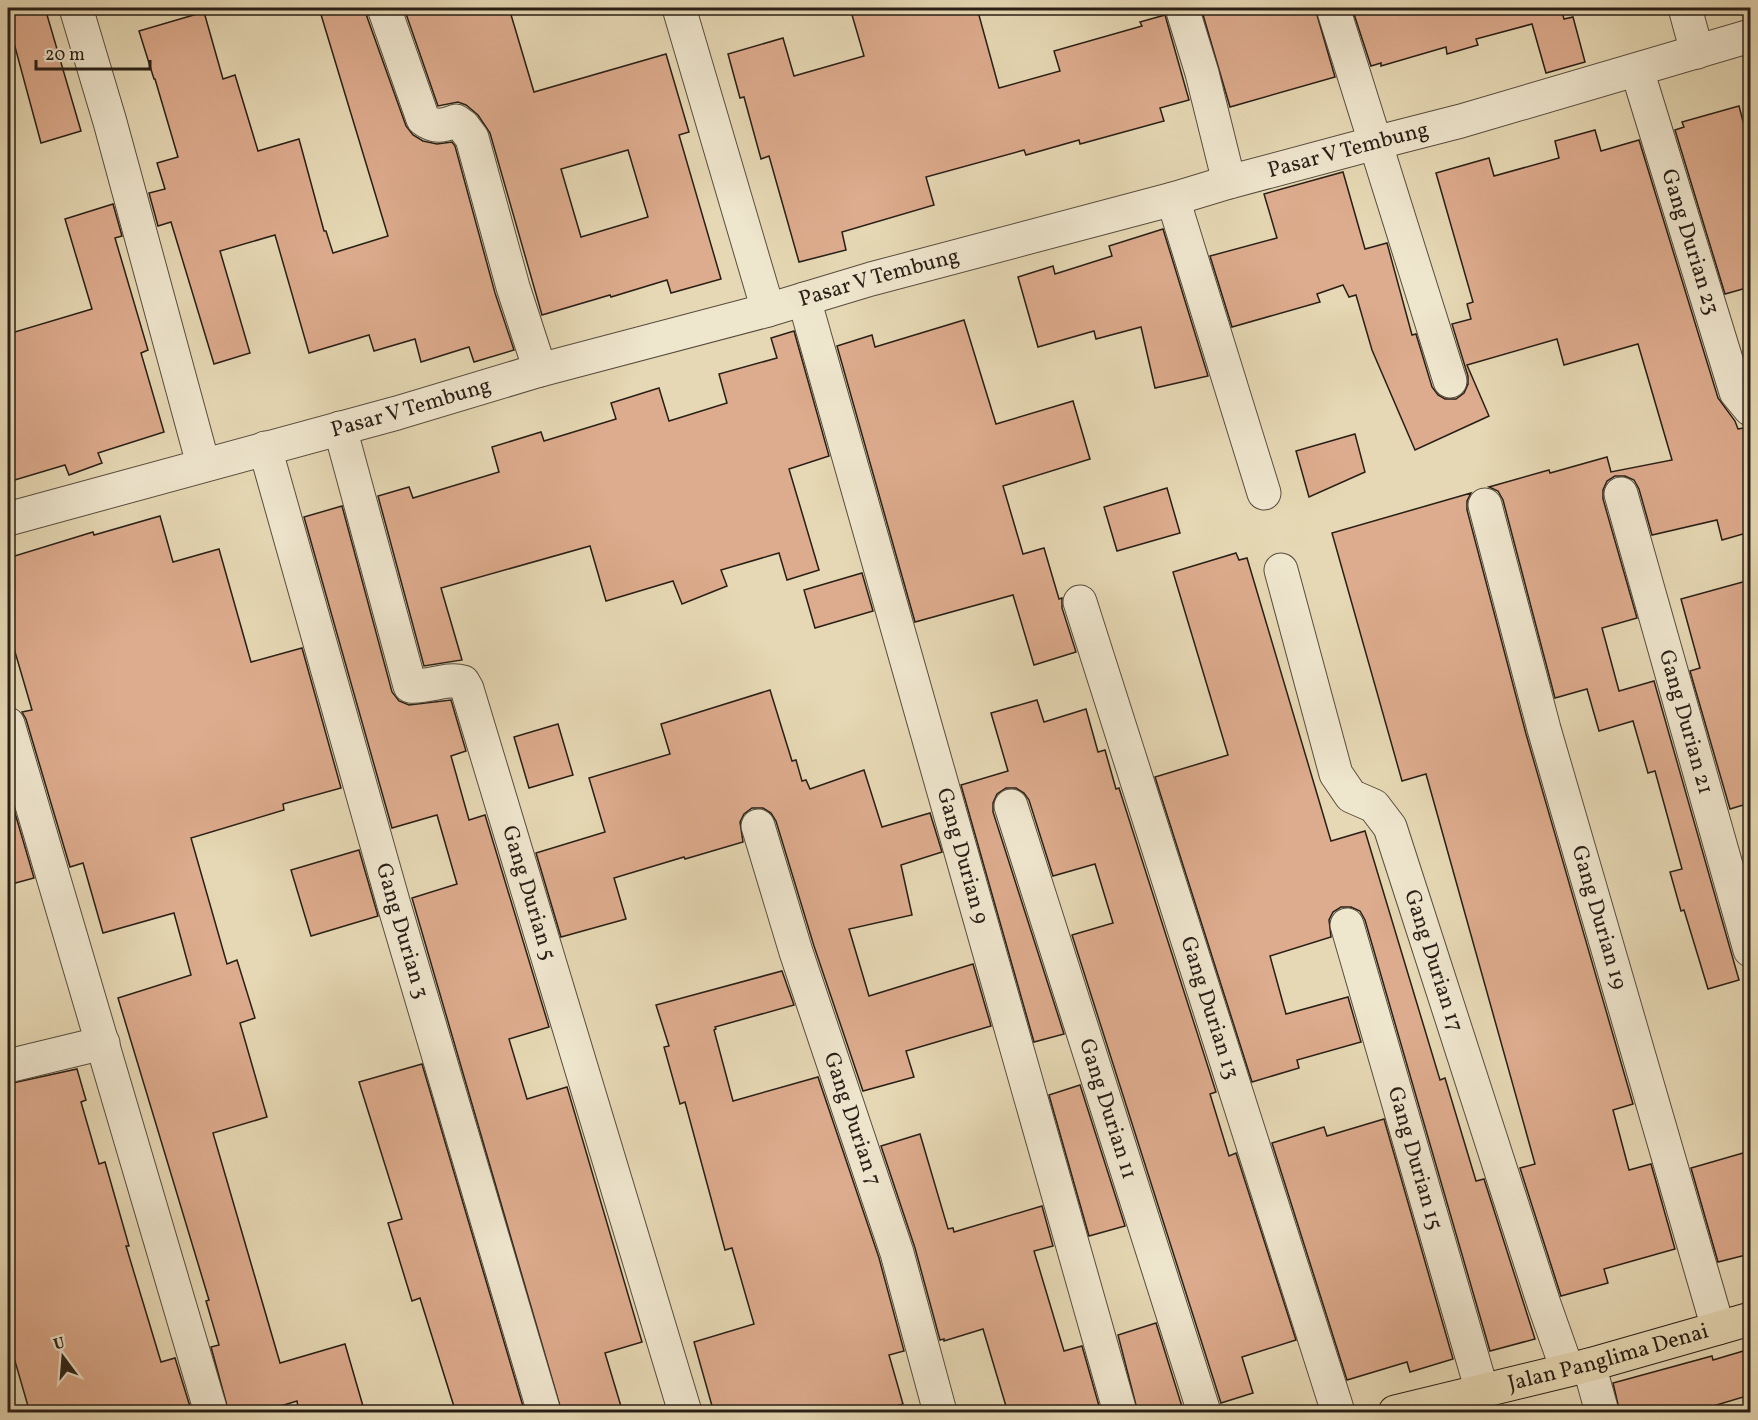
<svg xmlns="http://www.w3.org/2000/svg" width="1758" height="1420" font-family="Vollkorn,serif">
<rect width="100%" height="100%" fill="#e6d8b4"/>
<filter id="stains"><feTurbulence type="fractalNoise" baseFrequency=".00333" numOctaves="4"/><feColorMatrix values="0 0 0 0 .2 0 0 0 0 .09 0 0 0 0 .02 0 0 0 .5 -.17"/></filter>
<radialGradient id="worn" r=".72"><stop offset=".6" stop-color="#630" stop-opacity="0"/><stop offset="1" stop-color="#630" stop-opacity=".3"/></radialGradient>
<!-- building -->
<g fill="#ddab8d" stroke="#281f16" stroke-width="1.5" fill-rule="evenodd">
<path d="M 8,8 L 45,8 L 81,131 L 41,143 L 8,21 Z"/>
<path d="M 319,8 L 366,8 L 366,14 L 406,126 L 413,135 L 423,141 L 437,144 L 452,142 L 455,146 L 495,293 L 514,350 L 474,362 L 469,347 L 421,362 L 415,339 L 374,351 L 369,335 L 309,353 L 275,235 L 220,251 L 250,353 L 214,364 L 171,222 L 158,226 L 149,193 L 165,189 L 157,163 L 178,157 L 155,79 L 154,79 L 139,31 L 204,12 L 223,79 L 235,75 L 258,151 L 299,139 L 324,231 L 326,231 L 333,253 L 388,236 Z"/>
<path d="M 404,8 L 509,8 L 534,92 L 666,54 L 689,132 L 679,135 L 721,279 L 671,293 L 667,280 L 611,297 L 610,295 L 542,315 L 490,133 L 478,115 L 466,105 L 458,102 L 438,106 ZM 628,150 L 648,217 L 581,237 L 561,169 Z"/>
<path d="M 850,8 L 977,8 L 999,88 L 1060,71 L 1054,51 L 1142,26 L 1140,22 L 1165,15 L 1189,100 L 1160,108 L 1164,121 L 1080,144 L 1079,140 L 1026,155 L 1024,150 L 926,177 L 934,205 L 842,232 L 846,250 L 799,262 L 769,156 L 761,159 L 744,97 L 740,98 L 728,54 L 783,38 L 794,76 L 864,56 Z"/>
<path d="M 1201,8 L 1315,8 L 1335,77 L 1230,107 Z"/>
<path d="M 1352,8 L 1561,8 L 1564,19 L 1573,17 L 1585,62 L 1546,73 L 1532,24 L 1476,39 L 1478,45 L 1447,54 L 1446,47 L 1381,66 L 1381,63 L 1371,66 Z"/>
<path d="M 1739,106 L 1750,148 L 1750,287 L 1725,294 L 1675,130 L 1684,127 L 1682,122 Z"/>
<path d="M 1595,130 L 1601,151 L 1639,140 L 1718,398 L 1735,421 L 1738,429 L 1750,427 L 1750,532 L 1722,540 L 1717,520 L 1652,535 L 1639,489 L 1634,480 L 1625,476 L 1615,476 L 1607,481 L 1603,490 L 1603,499 L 1637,618 L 1602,628 L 1619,691 L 1654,681 L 1739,980 L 1708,989 L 1684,910 L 1681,911 L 1670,872 L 1682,869 L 1655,771 L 1648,773 L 1633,721 L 1599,731 L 1587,689 L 1555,698 L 1503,500 L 1498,491 L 1489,487 L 1549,470 L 1550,473 L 1607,457 L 1611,472 L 1672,460 L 1638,344 L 1564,365 L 1557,339 L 1467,365 L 1489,416 L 1415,450 L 1372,350 L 1356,295 L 1349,297 L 1343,285 L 1317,294 L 1320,302 L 1232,327 L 1210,256 L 1277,238 L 1264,194 L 1343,172 L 1365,249 L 1387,243 L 1412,335 L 1416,334 L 1432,387 L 1438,395 L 1445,399 L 1456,399 L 1464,393 L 1468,384 L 1468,376 L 1452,324 L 1471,319 L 1467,304 L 1473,302 L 1436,173 L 1489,158 L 1494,176 L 1559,158 L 1555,141 Z"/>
<path d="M 113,204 L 122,236 L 115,238 L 148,350 L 141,353 L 164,432 L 98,453 L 102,463 L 69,475 L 65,465 L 8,482 L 8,334 L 92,309 L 65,219 Z"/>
<path d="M 1163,229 L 1208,376 L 1155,388 L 1141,327 L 1096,339 L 1094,331 L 1038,347 L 1018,277 L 1053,266 L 1055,274 L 1112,256 L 1109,246 Z"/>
<path d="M 964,320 L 996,424 L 1073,401 L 1090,459 L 1003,486 L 1023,554 L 1044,548 L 1059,599 L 1062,598 L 1062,608 L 1076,652 L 1034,665 L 1013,595 L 915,622 L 837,346 L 872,335 L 875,347 Z"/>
<path d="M 794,331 L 829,456 L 789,469 L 819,570 L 787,580 L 779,553 L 721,570 L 727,586 L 682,604 L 673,581 L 606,601 L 590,546 L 441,588 L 462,660 L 424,666 L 378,496 L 409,487 L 413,498 L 499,472 L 492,447 L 541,432 L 544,441 L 616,419 L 611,403 L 659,388 L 669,421 L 727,403 L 719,374 L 777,358 L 771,338 Z"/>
<path d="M 1355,434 L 1365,472 L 1309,497 L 1296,451 Z"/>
<path d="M 1167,488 L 1180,533 L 1117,551 L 1104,507 Z"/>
<path d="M 1471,493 L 1467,501 L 1467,510 L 1526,734 L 1633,1104 L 1613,1110 L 1629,1170 L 1651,1164 L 1675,1249 L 1604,1269 L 1608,1283 L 1561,1296 L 1520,1168 L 1535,1164 L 1426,774 L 1402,781 L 1332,533 Z"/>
<path d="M 342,506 L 392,692 L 399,701 L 409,705 L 451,700 L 466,751 L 451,756 L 469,820 L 485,815 L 549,1027 L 509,1039 L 527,1099 L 567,1087 L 642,1342 L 605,1353 L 623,1413 L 562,1413 L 412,898 L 457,884 L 437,815 L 392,828 L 304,517 Z"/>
<path d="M 160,516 L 173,562 L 219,549 L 251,662 L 302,648 L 341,788 L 283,804 L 284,810 L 191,838 L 227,964 L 237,960 L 255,1018 L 240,1023 L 267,1117 L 213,1133 L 280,1363 L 345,1344 L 365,1413 L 299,1413 L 297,1401 L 258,1413 L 229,1413 L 211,1347 L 219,1345 L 206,1301 L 209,1300 L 118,998 L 191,975 L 174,913 L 103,933 L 83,863 L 70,867 L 26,719 L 22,712 L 32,710 L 8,628 L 8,558 L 93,532 L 94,535 Z"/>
<path d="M 1236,553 L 1239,560 L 1247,558 L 1331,841 L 1365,831 L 1440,1080 L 1445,1078 L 1476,1181 L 1484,1179 L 1535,1339 L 1490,1351 L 1365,920 L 1360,911 L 1351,907 L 1341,907 L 1333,912 L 1329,920 L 1331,937 L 1270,956 L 1286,1014 L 1348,997 L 1361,1042 L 1297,1060 L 1299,1068 L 1252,1082 L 1155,777 L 1228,755 L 1173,572 Z"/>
<path d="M 862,573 L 873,611 L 815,628 L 804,590 Z"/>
<path d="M 1750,580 L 1750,803 L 1730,809 L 1690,671 L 1700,668 L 1681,599 Z"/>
<path d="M 770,690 L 792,761 L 796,760 L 802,781 L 806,780 L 810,789 L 864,770 L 882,827 L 930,813 L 942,852 L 901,865 L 912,915 L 849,929 L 869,996 L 973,964 L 991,1026 L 906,1051 L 914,1077 L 863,1091 L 814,946 L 776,821 L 771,813 L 763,808 L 752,808 L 744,814 L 740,822 L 743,842 L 685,859 L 684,857 L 614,878 L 626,919 L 561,937 L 536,853 L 605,832 L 589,778 L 670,754 L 661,724 Z"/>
<path d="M 1037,700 L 1044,722 L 1086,709 L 1098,752 L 1105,750 L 1116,789 L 1119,788 L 1216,1092 L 1210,1094 L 1229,1156 L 1236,1153 L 1296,1340 L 1242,1357 L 1253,1393 L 1221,1403 L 1072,935 L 1113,923 L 1095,864 L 1053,876 L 1029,800 L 1024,793 L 1016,788 L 1006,788 L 997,794 L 993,803 L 993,812 L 1064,1034 L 1034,1042 L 961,785 L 1008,771 L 991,713 Z"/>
<path d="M 558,724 L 573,775 L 529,788 L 514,737 Z"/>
<path d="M 8,789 L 34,878 L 8,885 Z"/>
<path d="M 359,850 L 378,916 L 311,936 L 291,870 Z"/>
<path d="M 782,971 L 794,1005 L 715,1027 L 716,1029 L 714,1030 L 733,1101 L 818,1077 L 879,1258 L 904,1351 L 889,1355 L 903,1404 L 873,1413 L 714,1413 L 694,1342 L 754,1324 L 732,1248 L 725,1250 L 685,1102 L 680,1104 L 664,1047 L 669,1046 L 656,1005 Z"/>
<path d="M 422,1064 L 525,1413 L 456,1413 L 420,1298 L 412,1301 L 388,1223 L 402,1219 L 359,1082 Z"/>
<path d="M 77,1069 L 86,1100 L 81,1102 L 99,1164 L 105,1162 L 129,1246 L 126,1246 L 161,1362 L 175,1358 L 192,1413 L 30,1413 L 8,1337 L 8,1084 Z"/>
<path d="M 1080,1085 L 1125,1226 L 1089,1236 L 1049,1095 Z"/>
<path d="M 1384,1119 L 1453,1359 L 1410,1372 L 1407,1362 L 1347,1380 L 1272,1143 L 1324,1127 L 1327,1136 Z"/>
<path d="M 920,1134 L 948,1229 L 953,1228 L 954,1232 L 1042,1206 L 1053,1246 L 1034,1251 L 1064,1351 L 1082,1346 L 1101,1413 L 1008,1413 L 983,1329 L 944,1341 L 944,1339 L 940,1340 L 915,1248 L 881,1146 Z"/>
<path d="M 1750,1151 L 1750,1254 L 1718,1262 L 1691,1168 Z"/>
<path d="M 1156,1323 L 1184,1413 L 1138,1413 L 1118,1335 Z"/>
<path d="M 1750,1349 L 1750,1395 L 1690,1413 L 1620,1413 L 1613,1383 L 1712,1356 L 1713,1360 Z"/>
</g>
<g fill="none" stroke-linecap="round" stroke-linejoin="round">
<defs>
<g id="minor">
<path d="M 76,8 L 110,122 L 203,464"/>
<path d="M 384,8 L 423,119 C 435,128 442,126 456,121 L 463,126 L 472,138 L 513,287 L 540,370"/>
<path d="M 679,8 L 768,310"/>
<path d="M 1182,8 L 1202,73 L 1229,182"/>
<path d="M 1333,8 L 1450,381"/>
<path d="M 1685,8 L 1697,52"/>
<path id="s1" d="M 1637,70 L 1736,392 L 1750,409"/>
<path d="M 1173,199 L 1264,493"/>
<path id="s2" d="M 804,299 L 1120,1412"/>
<path id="s3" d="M 340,428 L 410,686 C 428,688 447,677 463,682 L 467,689 L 685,1412"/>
<path id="s4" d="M 265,448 L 394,905 L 544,1412"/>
<path id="s5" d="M 1621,494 L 1750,950"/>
<path id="s6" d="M 1485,505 L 1544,729 L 1718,1328"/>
<path id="s7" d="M 8,519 L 397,413 L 540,370 L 768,310 L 871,279 L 1173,199 L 1229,182 L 1375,143 L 1461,121 L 1750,36"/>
<path id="s8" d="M 1281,570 L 1336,774 L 1351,796 L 1374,806 L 1390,827 L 1544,1304 L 1567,1369"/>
<path id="s9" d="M 1080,602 L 1338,1412"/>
<path d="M 8,724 L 211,1412"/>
<path id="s10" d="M 1011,806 L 1204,1412"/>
<path id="s11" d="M 758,826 L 796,952 L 897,1253 L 940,1412"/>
<path id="s12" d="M 1347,925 L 1482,1391"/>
<path d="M 8,1066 L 103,1043"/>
<path d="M 1589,1365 L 1602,1412"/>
</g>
<g id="major">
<path id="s13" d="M 1395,1412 L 1589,1365 L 1750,1319"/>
</g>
</defs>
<!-- minor casing -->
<use href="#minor" stroke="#584d3e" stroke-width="35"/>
<!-- major casing -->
<use href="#major" stroke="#281f16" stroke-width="35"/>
<!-- minor -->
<use href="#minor" stroke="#efe6ce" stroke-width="33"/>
<!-- major -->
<use href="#major" stroke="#e6d8b4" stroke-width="33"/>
</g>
<g text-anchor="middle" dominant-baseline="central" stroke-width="4.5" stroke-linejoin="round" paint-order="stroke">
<!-- street labels -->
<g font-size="22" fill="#281f16" stroke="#efe6ce">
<text stroke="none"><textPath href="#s7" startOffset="1390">Pasar V Tembung</textPath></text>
<text stroke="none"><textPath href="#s1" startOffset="180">Gang Durian 23</textPath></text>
<text stroke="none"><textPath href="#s7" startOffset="904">Pasar V Tembung</textPath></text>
<text stroke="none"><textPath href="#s7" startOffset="418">Pasar V Tembung</textPath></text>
<text stroke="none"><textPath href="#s5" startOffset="237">Gang Durian 21</textPath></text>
<text stroke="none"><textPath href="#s2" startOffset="579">Gang Durian 9</textPath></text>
<text stroke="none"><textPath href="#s3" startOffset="542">Gang Durian 5</textPath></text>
<text stroke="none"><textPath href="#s6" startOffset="428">Gang Durian 19</textPath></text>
<text stroke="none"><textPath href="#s4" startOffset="502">Gang Durian 3</textPath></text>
<text stroke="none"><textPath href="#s8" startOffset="430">Gang Durian 17</textPath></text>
<text stroke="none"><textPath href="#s9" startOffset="426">Gang Durian 13</textPath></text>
<text stroke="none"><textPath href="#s10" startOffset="318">Gang Durian 11</textPath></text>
<text stroke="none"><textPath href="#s11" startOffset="308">Gang Durian 7</textPath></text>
<text stroke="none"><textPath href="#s12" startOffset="243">Gang Durian 15</textPath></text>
<text stroke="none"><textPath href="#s13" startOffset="220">Jalan Panglima Denai</textPath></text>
</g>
</g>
<!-- margin -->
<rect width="1758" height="1420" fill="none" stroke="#e6d8b4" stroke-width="30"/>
<rect x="9" y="9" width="1740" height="1402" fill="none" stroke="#281f16" stroke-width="3"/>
<rect x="15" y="15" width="1728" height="1390" fill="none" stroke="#281f16" stroke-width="1.5"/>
<!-- north arrow -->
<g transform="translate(63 1357) rotate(344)" stroke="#efe6ce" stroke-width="4.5" paint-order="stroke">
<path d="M0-4.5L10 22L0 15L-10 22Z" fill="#281f16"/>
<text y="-9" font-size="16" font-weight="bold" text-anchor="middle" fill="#281f16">U</text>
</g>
<!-- scale -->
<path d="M36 60v9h114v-9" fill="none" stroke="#281f16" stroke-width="3"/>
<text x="45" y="60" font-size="18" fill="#281f16" stroke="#efe6ce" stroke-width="4.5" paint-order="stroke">20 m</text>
<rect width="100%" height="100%" filter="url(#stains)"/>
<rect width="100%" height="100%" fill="url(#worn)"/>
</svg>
